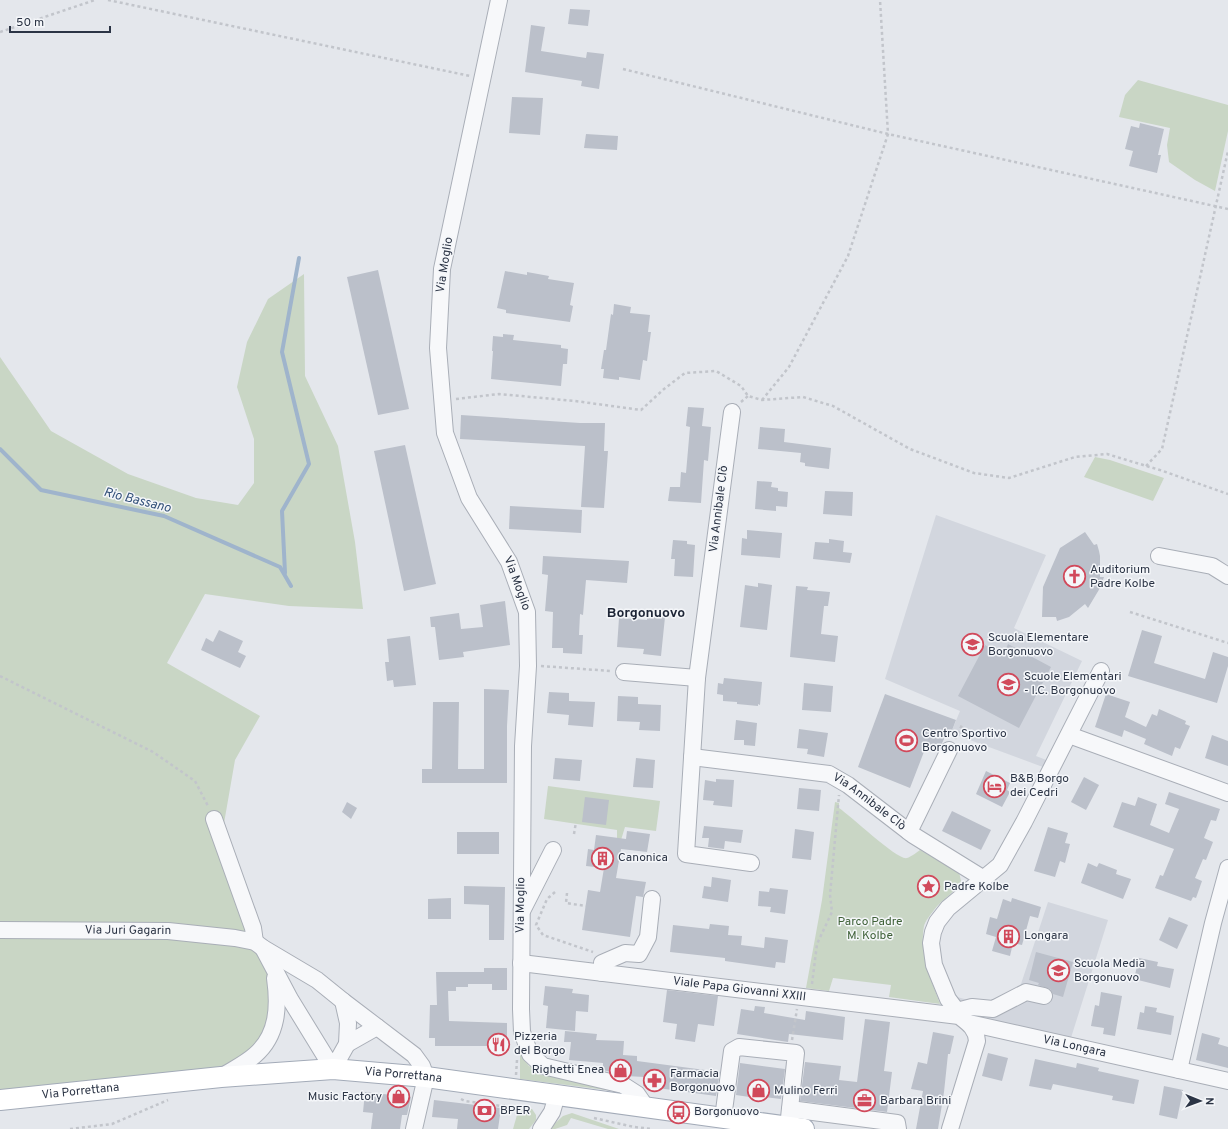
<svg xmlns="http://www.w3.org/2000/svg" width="1228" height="1129" font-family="Overpass,sans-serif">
<rect width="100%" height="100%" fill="#e4e7ec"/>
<!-- built -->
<g fill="#d2d6de">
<path d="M 936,515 L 1046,555 L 1014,628 L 1082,661 L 1036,756 L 1054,763 L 1051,770 L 951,733 L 960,711 L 885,679 Z"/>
<path d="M 1048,902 L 1108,920 L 1070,1041 L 971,1020 L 957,997 L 972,1001 L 992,1003 L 1020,987 Z"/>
</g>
<!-- green -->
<g fill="#c9d6c5">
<path d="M 1138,80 L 1228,105 L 1228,131 L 1215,191 L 1195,180 L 1169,162 L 1167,145 L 1170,128 L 1119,117 L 1125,95 Z"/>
<path d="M 304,274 L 305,376 L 338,446 L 355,542 L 363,609 L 289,606 L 205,594 L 167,663 L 260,716 L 235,760 L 223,829 L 267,964 L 273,1015 L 264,1041 L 233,1074 L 0,1100 L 0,357 L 51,431 L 128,474 L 196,498 L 238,505 L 254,483 L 254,439 L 237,387 L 247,342 L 268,299 Z"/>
<path d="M 1095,457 L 1110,460 L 1164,478 L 1153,501 L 1084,477 Z"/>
<path d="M 548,786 L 660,801 L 656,831 L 625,827 L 621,840 L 617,838 L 617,830 L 544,819 Z"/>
<path d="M 835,802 L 839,803 L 839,808 C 851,816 898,861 907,858 C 911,857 917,852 920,850 L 959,872 L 961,881 C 955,893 942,899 934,910 C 931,914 925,921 924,926 C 919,953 931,979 940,1004 L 889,997 L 891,985 L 833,978 L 829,991 L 806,988 L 822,900 Z"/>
<path d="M 520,1051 L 522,1057 L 529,1066 L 544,1073 L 614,1091 L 520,1079 Z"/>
<path d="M 519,1108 L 532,1109 L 536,1115 L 536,1120 L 529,1129 L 513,1129 Z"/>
<path d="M 572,1113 L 619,1129 L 608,1129 L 571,1118 L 567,1125 L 555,1129 L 549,1129 L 563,1116 Z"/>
</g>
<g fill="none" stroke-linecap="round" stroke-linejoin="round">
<!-- stream -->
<g stroke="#9fb4cc" stroke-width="4">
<path d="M 0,449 L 41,490 L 164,516 L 280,567 L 291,586"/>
<path d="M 285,573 L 282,511 L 309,464 L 282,352 L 299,258"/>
</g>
</g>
<!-- building -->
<g fill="#bbc0ca">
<path d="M 570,9 L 590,10 L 588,26 L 568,24 Z"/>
<path d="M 531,25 L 545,27 L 541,51 L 586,58 L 587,52 L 604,54 L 599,89 L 581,86 L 582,81 L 525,72 Z"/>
<path d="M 512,97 L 543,98 L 540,135 L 509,133 Z"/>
<path d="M 1140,123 L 1164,129 L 1158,155 L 1161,155 L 1157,173 L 1129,166 L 1133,151 L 1125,149 L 1131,126 L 1139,128 Z"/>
<path d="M 586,134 L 618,136 L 617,150 L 584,148 Z"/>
<path d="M 378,270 L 409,409 L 378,415 L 347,277 Z"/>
<path d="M 505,271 L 527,275 L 527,272 L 549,276 L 548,279 L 574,283 L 570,305 L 573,306 L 570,322 L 506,313 L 506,310 L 497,308 Z"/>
<path d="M 614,304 L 631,307 L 630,313 L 650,315 L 648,332 L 651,332 L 649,346 L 647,361 L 643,360 L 640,380 L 619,377 L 619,380 L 603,378 L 604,369 L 601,369 L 604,350 L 606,350 L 611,314 L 613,315 Z"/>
<path d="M 503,334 L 514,335 L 513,340 L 561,345 L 561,348 L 568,349 L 567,364 L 563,364 L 561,386 L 491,379 L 493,351 L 492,351 L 493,336 L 503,337 Z"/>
<path d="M 688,407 L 704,408 L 702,426 L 711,427 L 708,461 L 704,460 L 701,503 L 668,501 L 670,487 L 680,487 L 681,472 L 686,473 L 690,427 L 686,426 Z"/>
<path d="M 461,415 L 580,423 L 605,423 L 604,451 L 608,451 L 604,508 L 581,507 L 585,446 L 460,439 Z"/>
<path d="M 760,427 L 785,429 L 784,442 L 831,448 L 829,469 L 805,466 L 805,463 L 800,462 L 801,453 L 758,449 Z"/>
<path d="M 405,445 L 436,584 L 404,591 L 374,451 Z"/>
<path d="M 757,481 L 772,482 L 771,487 L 778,488 L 778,491 L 788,492 L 787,507 L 776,506 L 776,511 L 755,509 Z"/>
<path d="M 825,491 L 853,492 L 852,516 L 823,514 Z"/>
<path d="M 510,506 L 582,510 L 581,533 L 509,529 Z"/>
<path d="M 747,530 L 782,533 L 780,558 L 741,555 L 742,538 L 747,539 Z"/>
<path d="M 1085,532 L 1094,545 L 1097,544 L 1099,551 L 1100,556 L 1100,577 L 1104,577 L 1100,588 L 1088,608 L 1085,604 L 1069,617 L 1057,621 L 1056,617 L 1042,617 L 1043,587 L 1060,548 Z"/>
<path d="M 829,539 L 844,541 L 843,552 L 852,553 L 850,563 L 813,559 L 815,542 L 829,543 Z"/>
<path d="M 673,540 L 687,541 L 687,544 L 695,545 L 693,577 L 674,576 L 675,559 L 671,559 Z"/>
<path d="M 543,556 L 629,561 L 627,583 L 586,580 L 583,615 L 580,614 L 579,635 L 583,635 L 582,654 L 563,653 L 563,648 L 552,648 L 553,612 L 545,611 L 548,575 L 542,574 Z"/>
<path d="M 758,583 L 772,585 L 767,630 L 740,627 L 745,585 L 758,587 Z"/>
<path d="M 796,586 L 808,587 L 807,590 L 830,592 L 828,606 L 824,606 L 821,634 L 838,636 L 835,662 L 790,657 Z"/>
<path d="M 505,601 L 510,645 L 463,652 L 464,657 L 439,660 L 435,627 L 431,627 L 430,617 L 459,613 L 461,629 L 483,627 L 480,605 Z"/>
<path d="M 647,615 L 665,617 L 661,656 L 643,654 L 644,649 L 617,647 L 619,618 L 647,620 Z"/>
<path d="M 219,630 L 243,641 L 238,652 L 246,656 L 240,668 L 201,650 L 206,638 L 213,642 Z"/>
<path d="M 1142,630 L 1162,636 L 1154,663 L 1205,679 L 1213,652 L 1228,657 L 1228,666 L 1217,703 L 1128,676 Z"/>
<path d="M 410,636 L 416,685 L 394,687 L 393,680 L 387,681 L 385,662 L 389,662 L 387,639 Z"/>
<path d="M 1008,644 L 1051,667 L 1019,728 L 958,696 L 985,645 L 1003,655 Z"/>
<path d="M 724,678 L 762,682 L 760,705 L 758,704 L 758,706 L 737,704 L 737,702 L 723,701 L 723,695 L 717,694 L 718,683 L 723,684 Z"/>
<path d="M 804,683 L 833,686 L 831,712 L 802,710 Z"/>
<path d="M 484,689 L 509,690 L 507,726 L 507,783 L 422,783 L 422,769 L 432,769 L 433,702 L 459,702 L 458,769 L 484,769 Z"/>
<path d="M 549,692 L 569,693 L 569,701 L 595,702 L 593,727 L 568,725 L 569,715 L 547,713 Z"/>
<path d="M 885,694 L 956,720 L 949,738 L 945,737 L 939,749 L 927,744 L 910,788 L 858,767 Z"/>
<path d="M 1106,694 L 1130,702 L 1125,717 L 1146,727 L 1152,714 L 1157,716 L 1159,709 L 1186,721 L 1185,724 L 1190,726 L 1180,749 L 1175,747 L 1172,756 L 1144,744 L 1146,739 L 1124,730 L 1122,737 L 1095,727 Z"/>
<path d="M 618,696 L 638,697 L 638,704 L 661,705 L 660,731 L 639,730 L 640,722 L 617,721 Z"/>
<path d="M 736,720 L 757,723 L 755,746 L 744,745 L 744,740 L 734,740 Z"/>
<path d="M 799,729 L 828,733 L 824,757 L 807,754 L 808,749 L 797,748 Z"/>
<path d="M 1212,735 L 1228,741 L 1228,766 L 1205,758 Z"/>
<path d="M 555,758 L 582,760 L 580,781 L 553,779 Z"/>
<path d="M 636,758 L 655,760 L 653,788 L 633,787 Z"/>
<path d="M 986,771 L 1010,783 L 1007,790 L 1010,792 L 1002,807 L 976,794 Z"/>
<path d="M 1084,777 L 1099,785 L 1086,810 L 1071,802 Z"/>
<path d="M 716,779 L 734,780 L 732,807 L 713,805 L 714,801 L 703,800 L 705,780 L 716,782 Z"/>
<path d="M 799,788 L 821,790 L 819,811 L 797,809 Z"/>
<path d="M 1169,792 L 1220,809 L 1216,821 L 1211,820 L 1204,838 L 1213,842 L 1206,860 L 1203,859 L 1195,878 L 1202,881 L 1196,898 L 1193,897 L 1191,901 L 1155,888 L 1160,875 L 1163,876 L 1174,849 L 1113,827 L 1122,802 L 1135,806 L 1138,797 L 1157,804 L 1150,825 L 1169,833 L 1179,809 L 1165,804 Z"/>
<path d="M 585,797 L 609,800 L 606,825 L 582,822 Z"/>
<path d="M 347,802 L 357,808 L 351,819 L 342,812 Z"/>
<path d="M 952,811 L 991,830 L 981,850 L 942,831 Z"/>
<path d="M 704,826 L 743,830 L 741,843 L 725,841 L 724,849 L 708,847 L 709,838 L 702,838 Z"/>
<path d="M 1048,827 L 1068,833 L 1065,843 L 1070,844 L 1065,863 L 1060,861 L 1055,877 L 1034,871 Z"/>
<path d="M 795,829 L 814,832 L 811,860 L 792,858 Z"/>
<path d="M 627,831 L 650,834 L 647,852 L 621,849 L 616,878 L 646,882 L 643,897 L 636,896 L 630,937 L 582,930 L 588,890 L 600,892 L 604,868 L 586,866 L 588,849 L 594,850 L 596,835 L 626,839 Z"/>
<rect x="457" y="832" width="42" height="22"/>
<path d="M 1088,863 L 1097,867 L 1099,863 L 1117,870 L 1116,874 L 1131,879 L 1123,899 L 1081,883 Z"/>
<path d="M 712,877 L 731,880 L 728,902 L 702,898 L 704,886 L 711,887 Z"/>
<path d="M 464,886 L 505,887 L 504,940 L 489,940 L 489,905 L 464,904 Z"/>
<path d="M 770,888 L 788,890 L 785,914 L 770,912 L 771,907 L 758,906 L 759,891 L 769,892 Z"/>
<path d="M 451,898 L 451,919 L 428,919 L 428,899 Z"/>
<path d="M 1012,898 L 1041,907 L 1038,918 L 1030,916 L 1022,945 L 1013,943 L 1010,956 L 992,951 L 996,937 L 986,934 L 990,917 L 997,919 L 1003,899 L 1011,902 Z"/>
<path d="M 1169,917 L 1188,925 L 1177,949 L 1159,940 Z"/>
<path d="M 710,924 L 729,926 L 728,935 L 742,936 L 741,945 L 764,948 L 765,937 L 788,940 L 785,963 L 776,962 L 775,968 L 725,961 L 725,958 L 670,952 L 673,925 L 709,929 Z"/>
<path d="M 1036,952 L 1073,962 L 1063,997 L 1053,994 L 1050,989 L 1038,985 L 1039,983 L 1029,980 Z"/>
<path d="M 1139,958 L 1158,962 L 1157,966 L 1174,969 L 1170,988 L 1134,979 Z"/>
<path d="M 484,968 L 507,968 L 507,990 L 492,990 L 492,984 L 468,984 L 468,987 L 456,987 L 456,991 L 448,991 L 449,1021 L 507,1023 L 507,1046 L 435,1046 L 435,1038 L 429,1038 L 430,1005 L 437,1005 L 436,972 L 484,972 Z"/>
<path d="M 545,986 L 573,989 L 572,993 L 589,995 L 588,1012 L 576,1011 L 575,1031 L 546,1028 L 548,1006 L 543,1005 Z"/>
<path d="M 667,990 L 718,996 L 714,1026 L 698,1024 L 695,1042 L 675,1039 L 677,1024 L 663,1022 Z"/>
<path d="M 1101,992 L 1122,996 L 1115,1036 L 1103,1034 L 1104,1028 L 1091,1026 L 1095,1005 L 1099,1006 Z"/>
<path d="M 755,1006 L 765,1007 L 764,1013 L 805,1020 L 806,1011 L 845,1017 L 843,1040 L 789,1034 L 788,1042 L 737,1034 L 741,1009 L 754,1011 Z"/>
<path d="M 1145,1006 L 1157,1008 L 1156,1012 L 1174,1016 L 1171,1035 L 1137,1029 L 1140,1012 L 1144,1013 Z"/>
<path d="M 865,1019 L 890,1022 L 884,1071 L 892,1072 L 887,1112 L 800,1101 L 805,1062 L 841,1066 L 839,1080 L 857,1082 Z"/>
<path d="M 565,1031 L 597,1034 L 596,1040 L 624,1041 L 623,1055 L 637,1056 L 637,1061 L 720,1072 L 716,1096 L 643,1086 L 644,1077 L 626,1076 L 603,1070 L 603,1063 L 569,1060 L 571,1042 L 564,1042 Z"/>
<path d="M 933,1032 L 954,1036 L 950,1054 L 948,1054 L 944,1092 L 938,1129 L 916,1129 L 923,1091 L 911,1089 L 918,1062 L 927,1064 Z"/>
<path d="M 1202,1033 L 1220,1038 L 1218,1044 L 1228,1047 L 1228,1068 L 1196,1060 Z"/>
<path d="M 988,1053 L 1008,1058 L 1002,1081 L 982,1076 Z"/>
<path d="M 1035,1059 L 1076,1068 L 1077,1063 L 1099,1068 L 1098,1071 L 1139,1080 L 1134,1104 L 1112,1100 L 1113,1096 L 1053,1084 L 1051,1090 L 1029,1086 Z"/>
<path d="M 740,1063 L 785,1069 L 781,1099 L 756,1096 L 756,1098 L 736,1095 Z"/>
<path d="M 1164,1086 L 1183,1090 L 1177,1119 L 1159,1115 Z"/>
<path d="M 365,1092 L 411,1097 L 407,1115 L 402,1115 L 400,1129 L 371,1129 L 373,1113 L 363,1112 Z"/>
<path d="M 434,1100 L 501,1108 L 498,1129 L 457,1129 L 458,1119 L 432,1117 Z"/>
</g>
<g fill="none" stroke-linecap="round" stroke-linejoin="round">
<defs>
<g id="minor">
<path id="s1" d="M 499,0 L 442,269 L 438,348 L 445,433 L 469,498 L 509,562 L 527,612 L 528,666 L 523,746 L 521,1009 L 522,1032 L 530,1054 L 543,1066 L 623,1085 L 637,1094 L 646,1107"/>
<path d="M 732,412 L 697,678 L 686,854 L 751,863"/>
<path d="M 1159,556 L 1212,566 L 1228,576"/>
<path d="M 624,672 L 697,678"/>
<path d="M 1069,735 L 1228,793"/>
<path id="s2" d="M 692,757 L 829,774 L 848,785 L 913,835 L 984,879"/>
<path d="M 214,819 L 253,928 L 255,942"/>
<path d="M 909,832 L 949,750"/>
<path d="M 523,909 L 553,850"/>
<path id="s3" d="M 0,930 L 168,931 L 235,938 L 255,942 L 263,948 L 317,980 L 343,1001 L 414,1055 L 422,1066 L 426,1077 L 414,1129"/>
<path d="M 263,948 L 290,999 L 333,1069 L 347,1044 L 348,1023 L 343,1001"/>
<path id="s4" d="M 521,963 L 959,1016 C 968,1023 976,1028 977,1041 L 950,1129"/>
<path d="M 602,973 L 602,963 L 625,953 L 639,954 L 648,937 L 652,899"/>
<path d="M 957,1011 L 972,1007 L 993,1009 L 1026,992 L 1044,996"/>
<path d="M 959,1016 L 957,1011 L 948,999 L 934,965 L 931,943 L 933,932 L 937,922 L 948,908 L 1000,865 L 1024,822 L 1101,671"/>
<path id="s5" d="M 969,1023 L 1228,1081"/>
<path d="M 347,1044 L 377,1027"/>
<path d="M 1179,1070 L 1213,923 L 1228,868"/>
<path d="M 221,1077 C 232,1070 245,1064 255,1055 C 278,1035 279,1006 275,978"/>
<path d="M 790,1109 L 897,1123 L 898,1129"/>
<path d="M 723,1118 L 732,1051 L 739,1047 L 796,1053 L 788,1127"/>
<path d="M 541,1129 L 552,1112 L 557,1095"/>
</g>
<g id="major">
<path id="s6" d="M 0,1100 L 221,1077 L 333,1069 L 426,1077 L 804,1129"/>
</g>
</defs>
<!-- minor casing -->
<use href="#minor" stroke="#a9aeb7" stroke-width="18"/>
<!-- major casing -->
<use href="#major" stroke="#a3abb8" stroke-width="22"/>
<!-- path -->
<g stroke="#c2c5cb" stroke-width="2.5" stroke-dasharray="3 3" stroke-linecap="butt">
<path d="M 108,0 L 470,76"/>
<path d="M 0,32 L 95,0"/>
<path d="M 623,69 L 888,134 L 1228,209"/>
<path d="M 456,399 L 499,394 L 575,401 L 641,410 L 664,389 L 685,373 L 716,371 L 741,386 L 748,396 L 762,400 L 803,397 L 833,406 L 910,449 L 974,473 L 1009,478 L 1075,457 L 1107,454 L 1163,471 L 1228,494"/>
<path d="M 762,400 L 789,367 L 848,256 L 888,134 L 880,0"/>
<path d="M 741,402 L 748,396"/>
<path d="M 1146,466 L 1162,449 L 1228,151"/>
<path d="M 1130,612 L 1228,643"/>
<path d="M 541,666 L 611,671"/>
<path d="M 0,676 L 153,752 L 195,781 L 208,806"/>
<path d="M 955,739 L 963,723"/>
<path d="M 574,834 L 576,822"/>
<path d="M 555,892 L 547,899 L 536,925 L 543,935 L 593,952"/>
<path d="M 567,893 L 566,903 L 586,906"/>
<path d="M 812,984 L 817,944 L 832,912 L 830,895 L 839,795"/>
<path d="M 792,1040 L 797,1009"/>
<path d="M 516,1075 L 517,1060"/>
<path d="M 461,1099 L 465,1101 L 501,1106 L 506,1105"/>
<path d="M 594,1118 L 634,1127 L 652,1129"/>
<path d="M 70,1129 L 112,1124 L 168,1100"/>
</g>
<!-- minor -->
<use href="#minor" stroke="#f7f8fa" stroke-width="16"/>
<!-- major -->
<use href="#major" stroke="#fff" stroke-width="20"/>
</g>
<!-- icons -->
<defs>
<symbol id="church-ring" viewBox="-11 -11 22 22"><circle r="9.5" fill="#f4f6f9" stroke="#d1495b" stroke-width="1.5"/><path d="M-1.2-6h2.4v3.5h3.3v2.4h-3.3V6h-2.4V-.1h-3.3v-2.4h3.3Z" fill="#d1495b"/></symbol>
<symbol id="school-ring" viewBox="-11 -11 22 22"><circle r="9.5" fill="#f4f6f9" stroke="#d1495b" stroke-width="1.5"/><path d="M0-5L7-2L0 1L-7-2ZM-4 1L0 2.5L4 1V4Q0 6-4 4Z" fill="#d1495b"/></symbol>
<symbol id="stadium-ring" viewBox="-11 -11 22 22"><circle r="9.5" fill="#f4f6f9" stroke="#d1495b" stroke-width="1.5"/><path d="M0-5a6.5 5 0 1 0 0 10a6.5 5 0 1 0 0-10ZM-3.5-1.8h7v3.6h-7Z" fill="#d1495b"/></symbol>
<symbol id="hotel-ring" viewBox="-11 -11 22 22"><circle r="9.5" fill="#f4f6f9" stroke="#d1495b" stroke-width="1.5"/><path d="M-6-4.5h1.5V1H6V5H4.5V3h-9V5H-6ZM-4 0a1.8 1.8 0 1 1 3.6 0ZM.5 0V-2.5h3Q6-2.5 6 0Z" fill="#d1495b"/></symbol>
<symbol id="building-ring" viewBox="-11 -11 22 22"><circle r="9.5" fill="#f4f6f9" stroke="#d1495b" stroke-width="1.5"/><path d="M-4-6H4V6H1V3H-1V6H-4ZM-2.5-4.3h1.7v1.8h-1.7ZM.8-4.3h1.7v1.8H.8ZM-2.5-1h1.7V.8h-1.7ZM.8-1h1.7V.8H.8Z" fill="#d1495b"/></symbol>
<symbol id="sight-ring" viewBox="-11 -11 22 22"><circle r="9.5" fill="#f4f6f9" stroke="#d1495b" stroke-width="1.5"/><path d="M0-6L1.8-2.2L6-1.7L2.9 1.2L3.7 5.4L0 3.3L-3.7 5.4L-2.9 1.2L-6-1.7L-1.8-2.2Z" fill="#d1495b"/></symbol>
<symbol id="restaurant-ring" viewBox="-11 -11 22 22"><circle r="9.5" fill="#f4f6f9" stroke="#d1495b" stroke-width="1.5"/><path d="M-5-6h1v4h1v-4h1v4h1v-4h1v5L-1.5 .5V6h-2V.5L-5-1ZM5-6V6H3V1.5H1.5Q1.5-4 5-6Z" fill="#d1495b"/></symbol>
<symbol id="shop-ring" viewBox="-11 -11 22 22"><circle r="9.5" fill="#f4f6f9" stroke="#d1495b" stroke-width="1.5"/><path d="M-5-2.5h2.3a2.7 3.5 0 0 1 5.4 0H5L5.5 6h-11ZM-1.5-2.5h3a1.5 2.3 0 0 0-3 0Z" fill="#d1495b"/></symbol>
<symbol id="pharmacy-ring" viewBox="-11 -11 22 22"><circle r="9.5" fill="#f4f6f9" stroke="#d1495b" stroke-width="1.5"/><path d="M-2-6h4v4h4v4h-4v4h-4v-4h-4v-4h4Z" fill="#d1495b"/></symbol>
<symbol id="office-ring" viewBox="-11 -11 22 22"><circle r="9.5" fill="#f4f6f9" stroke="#d1495b" stroke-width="1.5"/><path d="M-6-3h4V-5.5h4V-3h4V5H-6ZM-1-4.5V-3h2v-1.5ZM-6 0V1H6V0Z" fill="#d1495b"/></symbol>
<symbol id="bank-ring" viewBox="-11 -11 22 22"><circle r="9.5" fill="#f4f6f9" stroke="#d1495b" stroke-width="1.5"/><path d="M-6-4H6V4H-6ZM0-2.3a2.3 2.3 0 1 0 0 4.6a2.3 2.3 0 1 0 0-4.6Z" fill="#d1495b"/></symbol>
<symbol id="bus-ring" viewBox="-11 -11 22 22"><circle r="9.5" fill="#f4f6f9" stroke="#d1495b" stroke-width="1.5"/><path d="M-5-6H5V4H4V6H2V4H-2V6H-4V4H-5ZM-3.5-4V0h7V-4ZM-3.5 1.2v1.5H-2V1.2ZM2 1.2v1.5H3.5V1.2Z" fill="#d1495b"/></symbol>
</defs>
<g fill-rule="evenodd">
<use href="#church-ring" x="1062" y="564" width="25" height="25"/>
<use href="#school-ring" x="960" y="632" width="25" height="25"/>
<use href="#school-ring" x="996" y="672" width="25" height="25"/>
<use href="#stadium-ring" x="894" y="728" width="25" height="25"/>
<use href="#hotel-ring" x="982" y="774" width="25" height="25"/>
<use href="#building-ring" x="590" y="846" width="25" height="25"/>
<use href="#sight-ring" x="916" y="874" width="25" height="25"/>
<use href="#building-ring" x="996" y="924" width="25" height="25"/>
<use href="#school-ring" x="1046" y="958" width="25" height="25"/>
<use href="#restaurant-ring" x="486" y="1032" width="25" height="25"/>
<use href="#shop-ring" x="608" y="1058" width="25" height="25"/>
<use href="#pharmacy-ring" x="642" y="1068" width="25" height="25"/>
<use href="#shop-ring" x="746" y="1078" width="25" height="25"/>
<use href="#shop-ring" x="386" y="1084" width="25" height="25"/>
<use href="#office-ring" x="852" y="1088" width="25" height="25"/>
<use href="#bank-ring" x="472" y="1098" width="25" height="25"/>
<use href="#bus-ring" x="666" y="1100" width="25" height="25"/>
</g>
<g text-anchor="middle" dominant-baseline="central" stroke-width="3" stroke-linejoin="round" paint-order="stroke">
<!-- street labels -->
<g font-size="12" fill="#2b3445" stroke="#f4f6f9">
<text transform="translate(445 265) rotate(-81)">Via Moglio</text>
<text transform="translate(719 509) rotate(-83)">Via Annibale Clò</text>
<text stroke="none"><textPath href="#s1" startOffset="607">Via Moglio</textPath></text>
<text stroke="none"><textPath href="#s2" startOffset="187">Via Annibale Clò</textPath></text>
<text transform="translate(521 905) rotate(-89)">Via Moglio</text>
<text stroke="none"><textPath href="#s3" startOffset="128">Via Juri Gagarin</textPath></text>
<text stroke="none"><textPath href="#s4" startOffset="220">Viale Papa Giovanni XXIII</textPath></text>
<text stroke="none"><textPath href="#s5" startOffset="108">Via Longara</textPath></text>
<text stroke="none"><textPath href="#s6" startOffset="405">Via Porrettana</textPath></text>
<text stroke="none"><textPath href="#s6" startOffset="81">Via Porrettana</textPath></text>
</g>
<!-- poi labels -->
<g font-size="12" fill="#2b3445" stroke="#f4f6f9" text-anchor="start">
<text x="1090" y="570">Auditorium<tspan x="1090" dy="14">Padre Kolbe</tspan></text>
<text x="988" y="638">Scuola Elementare<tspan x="988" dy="14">Borgonuovo</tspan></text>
<text x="1024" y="677">Scuole Elementari<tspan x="1024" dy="14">- I.C. Borgonuovo</tspan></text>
<text x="922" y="734">Centro Sportivo<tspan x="922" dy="14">Borgonuovo</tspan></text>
<text x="1010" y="779">B&amp;B Borgo<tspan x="1010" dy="14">dei Cedri</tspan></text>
<text x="618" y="858">Canonica</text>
<text x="944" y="887">Padre Kolbe</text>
<text x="1024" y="936">Longara</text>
<text x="1074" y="964">Scuola Media<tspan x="1074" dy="14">Borgonuovo</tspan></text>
<text x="514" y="1037">Pizzeria<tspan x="514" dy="14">del Borgo</tspan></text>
<text x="604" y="1070" text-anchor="end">Righetti Enea</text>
<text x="670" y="1074">Farmacia<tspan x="670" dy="14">Borgonuovo</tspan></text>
<text x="774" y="1091">Mulino Ferri</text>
<text x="382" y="1097" text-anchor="end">Music Factory</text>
<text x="880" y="1101">Barbara Brini</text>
<text x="500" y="1111">BPER</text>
<text x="694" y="1112">Borgonuovo</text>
</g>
<!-- park labels -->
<g font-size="12" fill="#3f6138" stroke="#f4f6f9">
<text x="870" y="922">Parco Padre<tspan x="870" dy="14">M. Kolbe</tspan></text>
</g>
<!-- water labels -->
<g font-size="13" font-style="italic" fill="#34527a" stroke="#f4f6f9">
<text transform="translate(137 501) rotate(14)">Rio Bassano</text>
</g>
<!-- quarter labels -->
<g font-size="14" font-weight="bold" fill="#1d2536" stroke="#f4f6f9">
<text x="646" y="613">Borgonuovo</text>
</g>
</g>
<!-- north arrow -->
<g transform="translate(1200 1101) rotate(91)" stroke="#f4f6f9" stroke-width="3" paint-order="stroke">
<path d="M0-3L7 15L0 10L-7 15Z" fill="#2b3445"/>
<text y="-6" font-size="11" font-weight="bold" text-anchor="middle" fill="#2b3445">N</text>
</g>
<!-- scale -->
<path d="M10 26v6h100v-6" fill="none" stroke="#2b3445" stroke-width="2"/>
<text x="16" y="26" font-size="12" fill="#2b3445" stroke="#f4f6f9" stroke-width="3" paint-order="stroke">50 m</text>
</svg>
